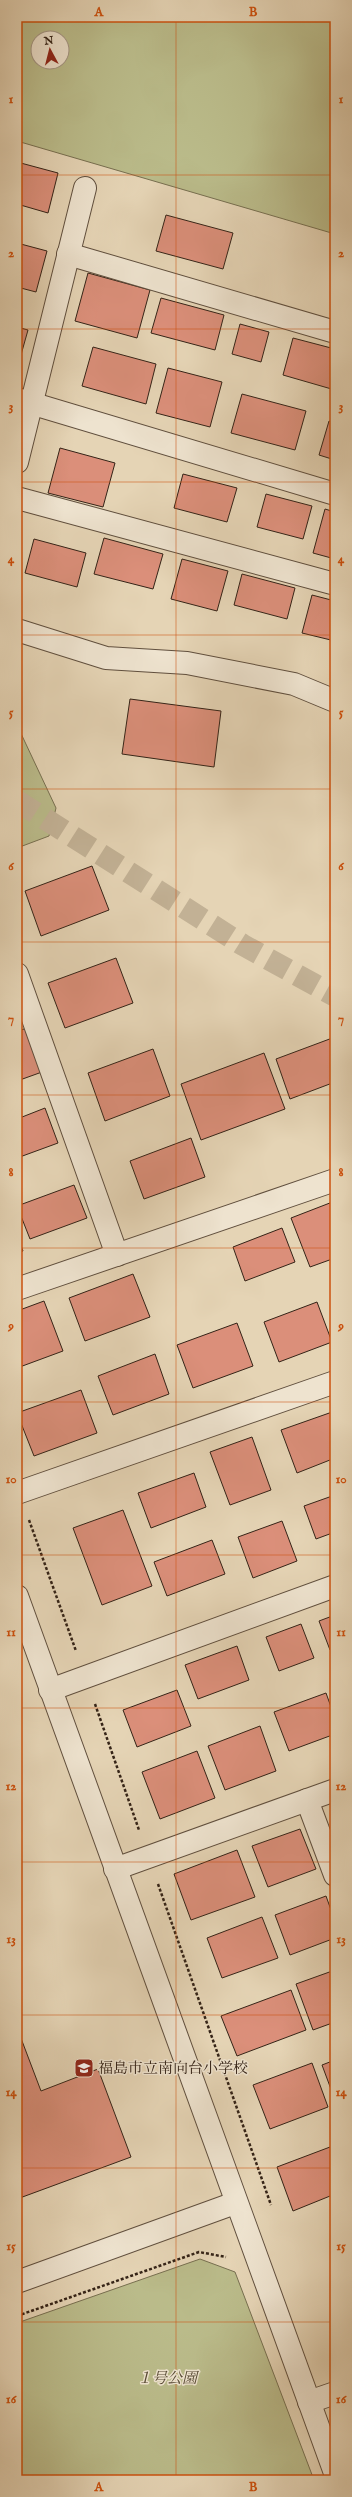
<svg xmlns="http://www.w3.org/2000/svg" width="352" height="2497" font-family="'IM FELL English','Noto Serif JP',serif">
<rect width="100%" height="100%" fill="#e5d4b5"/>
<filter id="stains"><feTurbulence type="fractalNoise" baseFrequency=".005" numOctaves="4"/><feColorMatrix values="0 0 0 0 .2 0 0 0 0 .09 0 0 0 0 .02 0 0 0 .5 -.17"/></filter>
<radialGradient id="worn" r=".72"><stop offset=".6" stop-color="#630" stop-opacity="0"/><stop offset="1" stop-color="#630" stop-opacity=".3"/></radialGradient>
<!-- green -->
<g fill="#babb8a" stroke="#776f50" fill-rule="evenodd">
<path d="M 17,17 L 335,17 L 335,234 L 17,141 ZM 38,38 L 62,38 L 62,62 L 38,62 Z"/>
<path d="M 17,725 L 56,808 L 49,836 L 17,848 Z"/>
<path d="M 200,2259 L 235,2272 L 314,2480 L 17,2480 L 17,2323 Z"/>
</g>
<!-- building -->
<g fill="#db8f7a" stroke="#342317">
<path d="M 17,162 L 58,173 L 48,213 L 17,204 Z"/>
<path d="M 166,215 L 233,233 L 223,269 L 156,251 Z"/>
<path d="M 17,243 L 47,251 L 36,292 L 17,287 Z"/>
<path d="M 88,273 L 150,290 L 137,338 L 75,321 Z"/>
<path d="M 161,298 L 224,315 L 215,350 L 151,333 Z"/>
<path d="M 240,324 L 269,332 L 261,362 L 232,354 Z"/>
<path d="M 17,327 L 28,330 L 17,369 Z"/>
<path d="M 293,338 L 335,349 L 335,390 L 283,375 Z"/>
<path d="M 93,347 L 156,364 L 146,404 L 82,386 Z"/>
<path d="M 168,368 L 222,382 L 210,427 L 156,413 Z"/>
<path d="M 242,394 L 306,411 L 295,450 L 231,433 Z"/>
<path d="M 329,421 L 335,423 L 335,460 L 319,455 Z"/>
<path d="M 60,448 L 115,463 L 103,507 L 48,493 Z"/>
<path d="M 183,474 L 237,488 L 227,522 L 174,508 Z"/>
<path d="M 266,494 L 312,506 L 303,539 L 257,527 Z"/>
<path d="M 325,509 L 335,512 L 335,559 L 313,553 Z"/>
<path d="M 104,538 L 163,554 L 153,589 L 94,574 Z"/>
<path d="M 34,539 L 86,553 L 77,587 L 25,573 Z"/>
<path d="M 182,559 L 228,571 L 217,611 L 171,599 Z"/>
<path d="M 242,574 L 295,588 L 287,619 L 234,605 Z"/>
<path d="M 312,595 L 335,601 L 335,641 L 302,633 Z"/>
<path d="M 130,699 L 221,711 L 214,767 L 122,754 Z"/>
<path d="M 92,866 L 109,910 L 41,936 L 25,891 Z"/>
<path d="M 116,958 L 133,1003 L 65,1028 L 48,983 Z"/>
<path d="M 26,1028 L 42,1072 L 17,1081 L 17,1032 Z"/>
<path d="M 335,1037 L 335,1082 L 290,1099 L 276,1059 Z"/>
<path d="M 153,1049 L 170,1096 L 105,1121 L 88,1073 Z"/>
<path d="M 264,1053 L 285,1109 L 201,1140 L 181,1084 Z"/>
<path d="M 45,1108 L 58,1143 L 17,1158 L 17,1119 Z"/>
<path d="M 191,1138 L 205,1177 L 144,1199 L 130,1161 Z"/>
<path d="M 74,1185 L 87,1218 L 30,1239 L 17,1206 Z"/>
<path d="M 335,1201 L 335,1258 L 310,1267 L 291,1218 Z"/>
<path d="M 282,1228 L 295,1262 L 245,1281 L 233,1247 Z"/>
<path d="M 17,1235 L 23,1251 L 17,1253 Z"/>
<path d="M 133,1274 L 150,1317 L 85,1341 L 69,1298 Z"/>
<path d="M 335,1286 L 335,1298 L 331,1288 Z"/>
<path d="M 44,1301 L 63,1351 L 17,1368 L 17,1311 Z"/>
<path d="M 317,1302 L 332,1342 L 279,1362 L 264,1322 Z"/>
<path d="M 237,1323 L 253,1366 L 193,1388 L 177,1345 Z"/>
<path d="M 155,1354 L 169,1394 L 113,1415 L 98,1376 Z"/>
<path d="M 81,1390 L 97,1433 L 34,1456 L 17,1413 Z"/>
<path d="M 335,1411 L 335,1458 L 297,1473 L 281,1430 Z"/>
<path d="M 252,1437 L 271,1490 L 230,1505 L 210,1452 Z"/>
<path d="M 194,1473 L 206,1507 L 151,1528 L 138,1493 Z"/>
<path d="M 335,1495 L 335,1532 L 316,1539 L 304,1506 Z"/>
<path d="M 123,1510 L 152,1586 L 102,1605 L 73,1528 Z"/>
<path d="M 282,1521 L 297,1561 L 253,1578 L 238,1537 Z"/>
<path d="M 212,1540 L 225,1574 L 167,1596 L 154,1562 Z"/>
<path d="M 335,1615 L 335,1648 L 330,1650 L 319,1621 Z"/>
<path d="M 301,1624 L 314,1658 L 279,1671 L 266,1637 Z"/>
<path d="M 237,1646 L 249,1680 L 198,1699 L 185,1665 Z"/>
<path d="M 177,1690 L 191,1726 L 137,1747 L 123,1710 Z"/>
<path d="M 326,1693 L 335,1718 L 335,1734 L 289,1751 L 274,1712 Z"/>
<path d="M 260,1726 L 276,1771 L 225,1790 L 208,1746 Z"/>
<path d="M 197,1751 L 215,1798 L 160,1819 L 142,1772 Z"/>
<path d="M 300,1829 L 316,1869 L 268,1887 L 252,1846 Z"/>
<path d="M 237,1850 L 255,1897 L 191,1920 L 174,1874 Z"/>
<path d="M 326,1896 L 335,1921 L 335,1938 L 290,1955 L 275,1915 Z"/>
<path d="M 262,1917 L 278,1958 L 222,1978 L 207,1938 Z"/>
<path d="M 335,1970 L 335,2022 L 313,2030 L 296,1984 Z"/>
<path d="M 291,1990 L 306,2030 L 237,2056 L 221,2016 Z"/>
<path d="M 19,2033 L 41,2091 L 98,2069 L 131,2157 L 17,2199 L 17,2034 Z"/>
<path d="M 335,2060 L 335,2100 L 322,2065 Z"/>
<path d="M 312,2063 L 328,2107 L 270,2129 L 253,2085 Z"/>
<path d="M 330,2147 L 335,2160 L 335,2194 L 293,2211 L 277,2167 Z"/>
<path d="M 335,2310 L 335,2322 L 331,2312 Z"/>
</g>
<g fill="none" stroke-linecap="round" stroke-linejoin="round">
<!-- trunk-tunnel -->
<path stroke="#c2b195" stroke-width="22" stroke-dasharray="22 11" stroke-linecap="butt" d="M 17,801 L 243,945 L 335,996"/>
<defs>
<g id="minor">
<path d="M 68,254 L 335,332"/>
<path d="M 17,399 L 335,494"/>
<path d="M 17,462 L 85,188"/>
<path d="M 17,498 L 335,584"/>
<path d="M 17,630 L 106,658 L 187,663 L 294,684 L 335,701"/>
<path d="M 17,974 L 117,1255"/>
<path d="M 17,1289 L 335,1180"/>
<path d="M 17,1493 L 335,1382"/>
<path d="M 50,1690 L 335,1586"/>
<path d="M 307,1800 L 335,1875"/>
<path d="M 115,1869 L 335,1790"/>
<path d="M 309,2402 L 335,2393"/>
</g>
<g id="tertiary">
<path d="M 17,1596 L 335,2473"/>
<path d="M 17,2282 L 235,2203"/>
</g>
</defs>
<!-- minor casing -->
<use href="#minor" stroke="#604f3e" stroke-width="24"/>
<!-- tertiary casing -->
<use href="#tertiary" stroke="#604f3e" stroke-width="24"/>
<!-- path -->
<g stroke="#342317" stroke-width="2.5" stroke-dasharray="3 2" stroke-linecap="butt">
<path d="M 29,1520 L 76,1651"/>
<path d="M 95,1704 L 139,1830"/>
<path d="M 158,1884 L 271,2205"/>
<path d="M 17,2316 L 199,2252 L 226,2257"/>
</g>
<!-- minor -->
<use href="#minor" stroke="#eee3cf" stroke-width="22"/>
<!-- tertiary -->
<use href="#tertiary" stroke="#eee3cf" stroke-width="22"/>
</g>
<!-- grid -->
<path fill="none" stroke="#cd510e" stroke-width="1" stroke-opacity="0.55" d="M 176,17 L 176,2480M 17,175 L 335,175M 17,329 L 335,329M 17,482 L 335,482M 17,635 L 335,635M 17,789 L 335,789M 17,942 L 335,942M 17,1095 L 335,1095M 17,1248 L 335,1248M 17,1402 L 335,1402M 17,1555 L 335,1555M 17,1708 L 335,1708M 17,1862 L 335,1862M 17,2015 L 335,2015M 17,2168 L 335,2168M 17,2322 L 335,2322"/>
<!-- icons -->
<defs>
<symbol id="school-square" viewBox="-11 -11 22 22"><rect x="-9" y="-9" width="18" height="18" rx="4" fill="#8f2418" stroke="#eee3cf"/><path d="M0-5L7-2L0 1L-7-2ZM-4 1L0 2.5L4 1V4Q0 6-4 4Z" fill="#fff"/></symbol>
</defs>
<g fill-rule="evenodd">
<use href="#school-square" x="73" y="2057" width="22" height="22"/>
</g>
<g text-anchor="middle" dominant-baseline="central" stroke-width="3" stroke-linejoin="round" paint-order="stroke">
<!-- poi labels -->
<g font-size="15" fill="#342317" stroke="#eee3cf" text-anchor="start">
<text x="98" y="2068">福島市立南向台小学校</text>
</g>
<!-- park labels -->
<g font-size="15" font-style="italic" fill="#564934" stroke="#eee3cf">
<text x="167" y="2378">１号公園</text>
</g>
</g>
<!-- margin -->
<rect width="352" height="2497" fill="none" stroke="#e5d4b5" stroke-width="44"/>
<!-- north arrow -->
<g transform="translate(50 50) rotate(353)"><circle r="19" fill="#eee3cf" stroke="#a49685"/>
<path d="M0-3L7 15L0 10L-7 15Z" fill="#8f2418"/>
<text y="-6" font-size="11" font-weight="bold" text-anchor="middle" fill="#342317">N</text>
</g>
<rect x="22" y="22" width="308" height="2453" fill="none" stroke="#cd510e" stroke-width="1.5"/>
<g font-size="13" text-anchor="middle" font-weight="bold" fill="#cd510e">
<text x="99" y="16">A</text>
<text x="253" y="16">B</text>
<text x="11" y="103">1</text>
<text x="341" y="103">1</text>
<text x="11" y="257">2</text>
<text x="341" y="257">2</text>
<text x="11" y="410">3</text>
<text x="341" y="410">3</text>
<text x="11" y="563">4</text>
<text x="341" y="563">4</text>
<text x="11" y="716">5</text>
<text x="341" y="716">5</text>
<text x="11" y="870">6</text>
<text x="341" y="870">6</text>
<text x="11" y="1023">7</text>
<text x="341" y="1023">7</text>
<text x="11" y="1176">8</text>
<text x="341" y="1176">8</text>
<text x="11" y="1330">9</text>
<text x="341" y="1330">9</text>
<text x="11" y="1483">10</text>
<text x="341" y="1483">10</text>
<text x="11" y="1636">11</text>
<text x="341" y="1636">11</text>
<text x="11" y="1790">12</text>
<text x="341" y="1790">12</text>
<text x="11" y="1943">13</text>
<text x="341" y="1943">13</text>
<text x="11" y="2096">14</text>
<text x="341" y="2096">14</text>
<text x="11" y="2250">15</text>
<text x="341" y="2250">15</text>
<text x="11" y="2403">16</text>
<text x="341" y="2403">16</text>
<text x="99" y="2491">A</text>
<text x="253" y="2491">B</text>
</g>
<rect width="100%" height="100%" filter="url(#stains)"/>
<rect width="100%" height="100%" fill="url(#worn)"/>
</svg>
